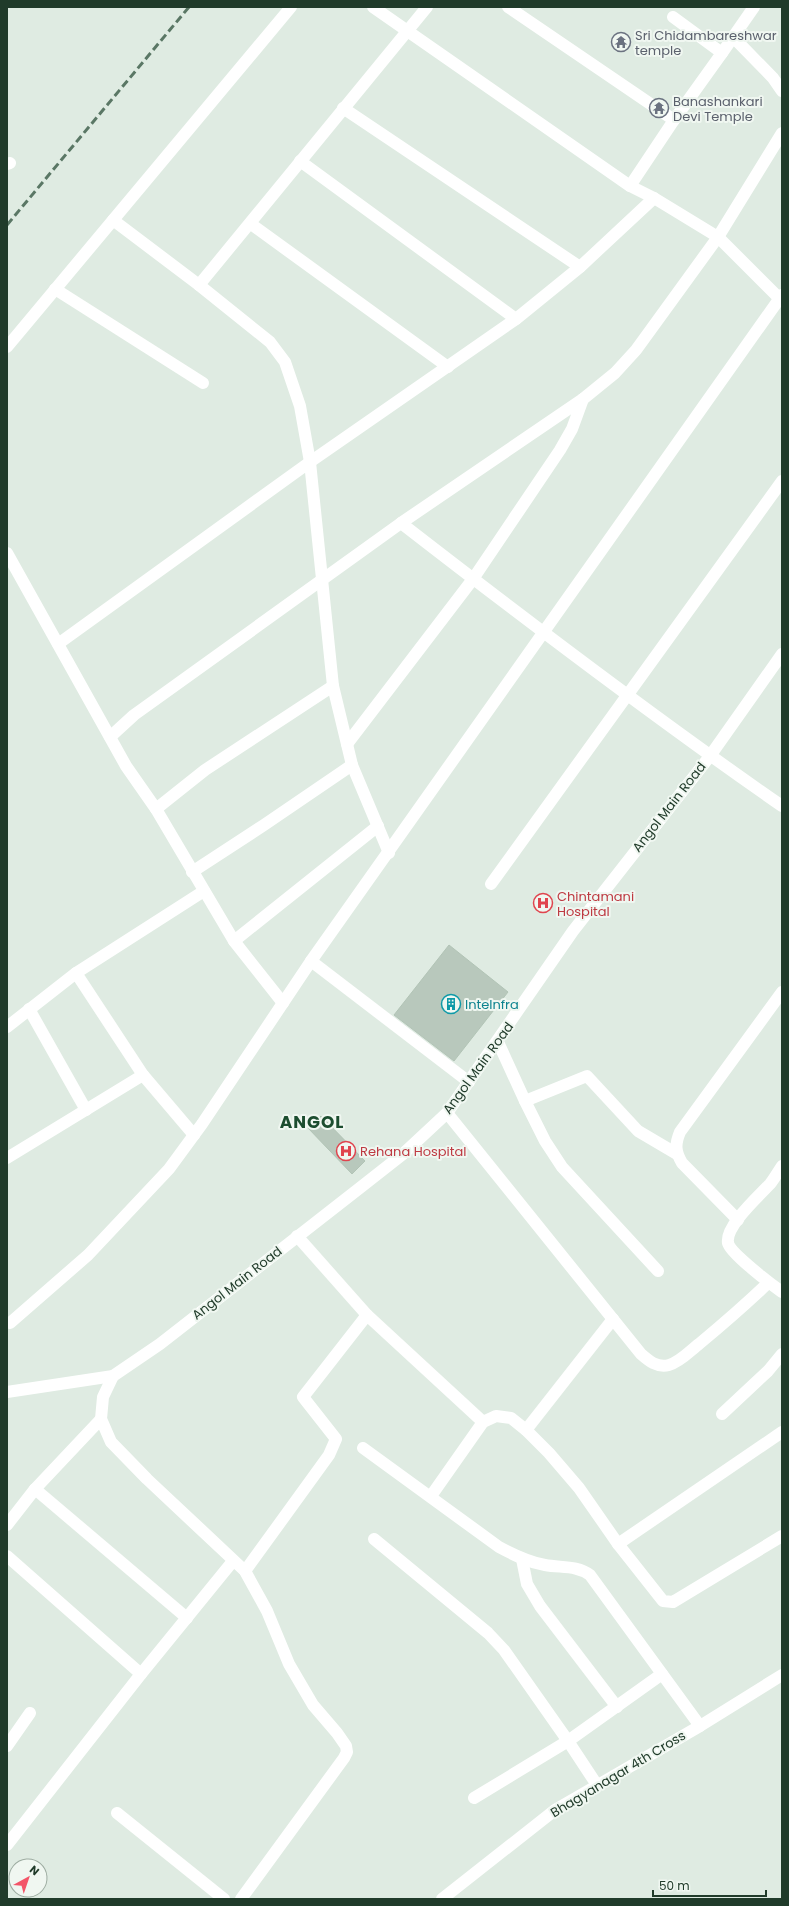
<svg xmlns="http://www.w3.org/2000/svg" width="789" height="1906" font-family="Poppins,sans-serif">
<rect width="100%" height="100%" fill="#dfebe2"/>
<!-- building -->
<g fill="#b8c8bc" stroke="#b2c4b6">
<path d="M 449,945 L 508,992 L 454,1061 L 394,1015 Z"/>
<path d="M 321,1116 L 365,1161 L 352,1174 L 308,1128 Z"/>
</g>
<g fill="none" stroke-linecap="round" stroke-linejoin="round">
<!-- minor -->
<g stroke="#fff" stroke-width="12">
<path d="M 373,7 L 630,186"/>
<path d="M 508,7 L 674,120"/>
<path d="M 673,17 L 722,53 L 674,120 L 630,186 L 654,198 L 718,237 L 779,298"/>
<path d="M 734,38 L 773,78 L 782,91"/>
<path d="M 722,53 L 754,7"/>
<path d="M 343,108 L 580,267"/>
<path d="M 300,161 L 516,319"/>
<path d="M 7,164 L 10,163"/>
<path d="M 113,220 L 199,285 L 270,342 L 285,362 L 300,406 L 310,462 L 333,686 L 352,765 L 389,853"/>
<path d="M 251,224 L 448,367"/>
<path d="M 199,285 L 427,7"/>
<path d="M 55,289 L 203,383"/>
<path d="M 7,347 L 291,7"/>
<path d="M 401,523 C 526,620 652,716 782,806"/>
<path d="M 7,553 L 126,766 L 156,809 L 234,941 L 283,1003"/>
<path d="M 58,644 L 310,462 L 516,319 L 580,267 L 654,198"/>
<path d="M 110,737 L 134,715 L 401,523 L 583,399 L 615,373 L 636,350 L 718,237 L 782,133"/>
<path d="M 347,744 L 473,579 L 560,450 L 572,429 L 583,399"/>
<path d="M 156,809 L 205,770 L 333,686"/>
<path d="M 192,872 L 264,825 L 352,765"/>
<path d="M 491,884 L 782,481"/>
<path d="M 234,941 L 378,826"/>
<path d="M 311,961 L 469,1082"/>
<path d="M 76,973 L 143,1075 L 194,1135"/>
<path d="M 29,1009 L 86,1110"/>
<path d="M 7,1027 L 76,973 L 204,891"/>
<path d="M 498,1042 L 525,1101 L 545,1141 L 562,1167 L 658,1271"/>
<path d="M 525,1101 L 587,1076 L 638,1131 L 677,1154"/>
<path d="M 447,1113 L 641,1354 C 649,1361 657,1368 669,1365 C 680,1362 690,1351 699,1344 C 723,1324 746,1304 768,1283"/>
<path d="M 7,1158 L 143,1075"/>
<path d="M 782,1166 C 778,1172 774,1179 770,1184 C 759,1196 725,1226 728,1243 C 730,1253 772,1285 782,1292"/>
<path d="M 738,1220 L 682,1163 C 675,1151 675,1144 680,1132 L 782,992"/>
<path d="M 297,1236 L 367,1315 L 483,1422"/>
<path d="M 10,1323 L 88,1255 L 169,1169 L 202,1124 L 311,961 L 782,295"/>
<path d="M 113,1376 L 103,1397 L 101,1419 L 111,1442 L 147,1479 L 245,1571 L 267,1611 L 289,1664 L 313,1705 L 337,1733 L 346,1746 L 347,1752 L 344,1758 L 241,1899"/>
<path d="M 7,1392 L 113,1376 L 160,1344 L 361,1187 L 403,1154 L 447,1113 L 573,931 L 710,756 L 782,654"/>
<path d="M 722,1414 L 768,1371 L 782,1354"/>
<path d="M 526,1430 L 613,1319"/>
<path d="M 363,1448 L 499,1547 C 514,1555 528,1562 545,1565 C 561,1568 577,1565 590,1575 L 700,1726"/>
<path d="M 35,1489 L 187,1618"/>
<path d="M 431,1496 L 483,1422 L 496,1416 L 511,1418 L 526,1430 L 549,1453 L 579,1488 L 618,1544 L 663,1601 L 673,1602 L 782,1536"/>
<path d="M 7,1525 L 35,1489 L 101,1419"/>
<path d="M 374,1539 L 488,1633 L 504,1650 L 568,1741 L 597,1785"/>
<path d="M 618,1544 L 782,1432"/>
<path d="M 7,1556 L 141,1674"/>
<path d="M 522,1559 L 527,1584 L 540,1606 L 617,1707"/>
<path d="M 245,1571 L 329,1455 L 336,1439 L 303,1397 L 367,1315"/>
<path d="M 7,1746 L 30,1713"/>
<path d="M 474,1798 L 568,1741 L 662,1674"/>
<path d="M 117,1813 L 224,1899"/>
<path d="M 7,1845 L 141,1674 L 233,1561"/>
<path d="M 442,1899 L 555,1810 L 700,1726 L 782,1675"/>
</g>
<!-- rail -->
<path stroke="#5a7765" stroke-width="3" stroke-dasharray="8 4" stroke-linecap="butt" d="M 7,225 L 189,7"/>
</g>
<!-- icons -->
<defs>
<symbol id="temple-ring" viewBox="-11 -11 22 22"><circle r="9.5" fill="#f0f7f1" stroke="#6b7280" stroke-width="1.5"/><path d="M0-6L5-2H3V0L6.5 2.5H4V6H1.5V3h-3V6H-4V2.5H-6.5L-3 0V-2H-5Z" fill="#6b7280"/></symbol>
<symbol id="hospital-ring" viewBox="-11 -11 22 22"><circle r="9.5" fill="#f0f7f1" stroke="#e0444e" stroke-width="1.5"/><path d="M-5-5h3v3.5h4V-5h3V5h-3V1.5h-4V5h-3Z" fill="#e0444e"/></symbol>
<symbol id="building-ring" viewBox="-11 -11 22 22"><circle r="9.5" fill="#f0f7f1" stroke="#0f9aa8" stroke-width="1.5"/><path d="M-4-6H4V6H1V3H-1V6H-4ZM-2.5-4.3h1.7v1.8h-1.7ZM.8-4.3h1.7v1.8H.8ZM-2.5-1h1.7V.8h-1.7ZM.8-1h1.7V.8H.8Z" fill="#0f9aa8"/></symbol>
</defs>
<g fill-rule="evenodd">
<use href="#temple-ring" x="610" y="31" width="22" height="22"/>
<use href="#temple-ring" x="648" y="97" width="22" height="22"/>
<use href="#hospital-ring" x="532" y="892" width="22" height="22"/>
<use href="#building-ring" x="440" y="993" width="22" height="22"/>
<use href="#hospital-ring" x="335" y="1140" width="22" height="22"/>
</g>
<g text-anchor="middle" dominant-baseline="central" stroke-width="4" stroke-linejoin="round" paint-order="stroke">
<!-- worship labels -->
<g font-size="13" fill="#5b616d" stroke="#f0f7f1" text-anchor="start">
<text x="635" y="35">Sri Chidambareshwar<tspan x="635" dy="15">temple</tspan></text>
<text x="673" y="101">Banashankari<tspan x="673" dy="15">Devi Temple</tspan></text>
</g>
<!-- street labels -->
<g font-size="13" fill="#203b2a" stroke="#f0f7f1">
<text transform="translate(669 807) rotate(-52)">Angol Main Road</text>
<text transform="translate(478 1068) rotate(-54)">Angol Main Road</text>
<text transform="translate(237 1283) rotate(-38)">Angol Main Road</text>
<text transform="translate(618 1774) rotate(-31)">Bhagyanagar 4th Cross</text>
</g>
<!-- health labels -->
<g font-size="13" fill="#be3a42" stroke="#f0f7f1" text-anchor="start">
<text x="557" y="896">Chintamani<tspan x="557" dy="15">Hospital</tspan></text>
<text x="360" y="1151">Rehana Hospital</text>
</g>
<!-- culture labels -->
<g font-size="13" fill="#0d838f" stroke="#f0f7f1" text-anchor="start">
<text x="465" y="1004">Intelnfra</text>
</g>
<!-- district labels -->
<g font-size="17" font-weight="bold" letter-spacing="1" fill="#1c4d2f" stroke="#f0f7f1">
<text x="312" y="1122">ANGOL</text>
</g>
</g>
<!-- border -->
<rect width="789" height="1906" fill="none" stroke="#203b2a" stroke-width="16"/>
<!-- north arrow -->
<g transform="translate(28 1878) rotate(40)"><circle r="19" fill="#f0f7f1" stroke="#9daca1"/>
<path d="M0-3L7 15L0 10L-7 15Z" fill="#f35568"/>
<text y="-6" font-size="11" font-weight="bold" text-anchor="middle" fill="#203b2a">N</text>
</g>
<!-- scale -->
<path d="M653 1890v6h113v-6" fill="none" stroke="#203b2a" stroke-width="2"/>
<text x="659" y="1890" font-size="12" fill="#203b2a" stroke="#f0f7f1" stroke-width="3" paint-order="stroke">50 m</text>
</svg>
